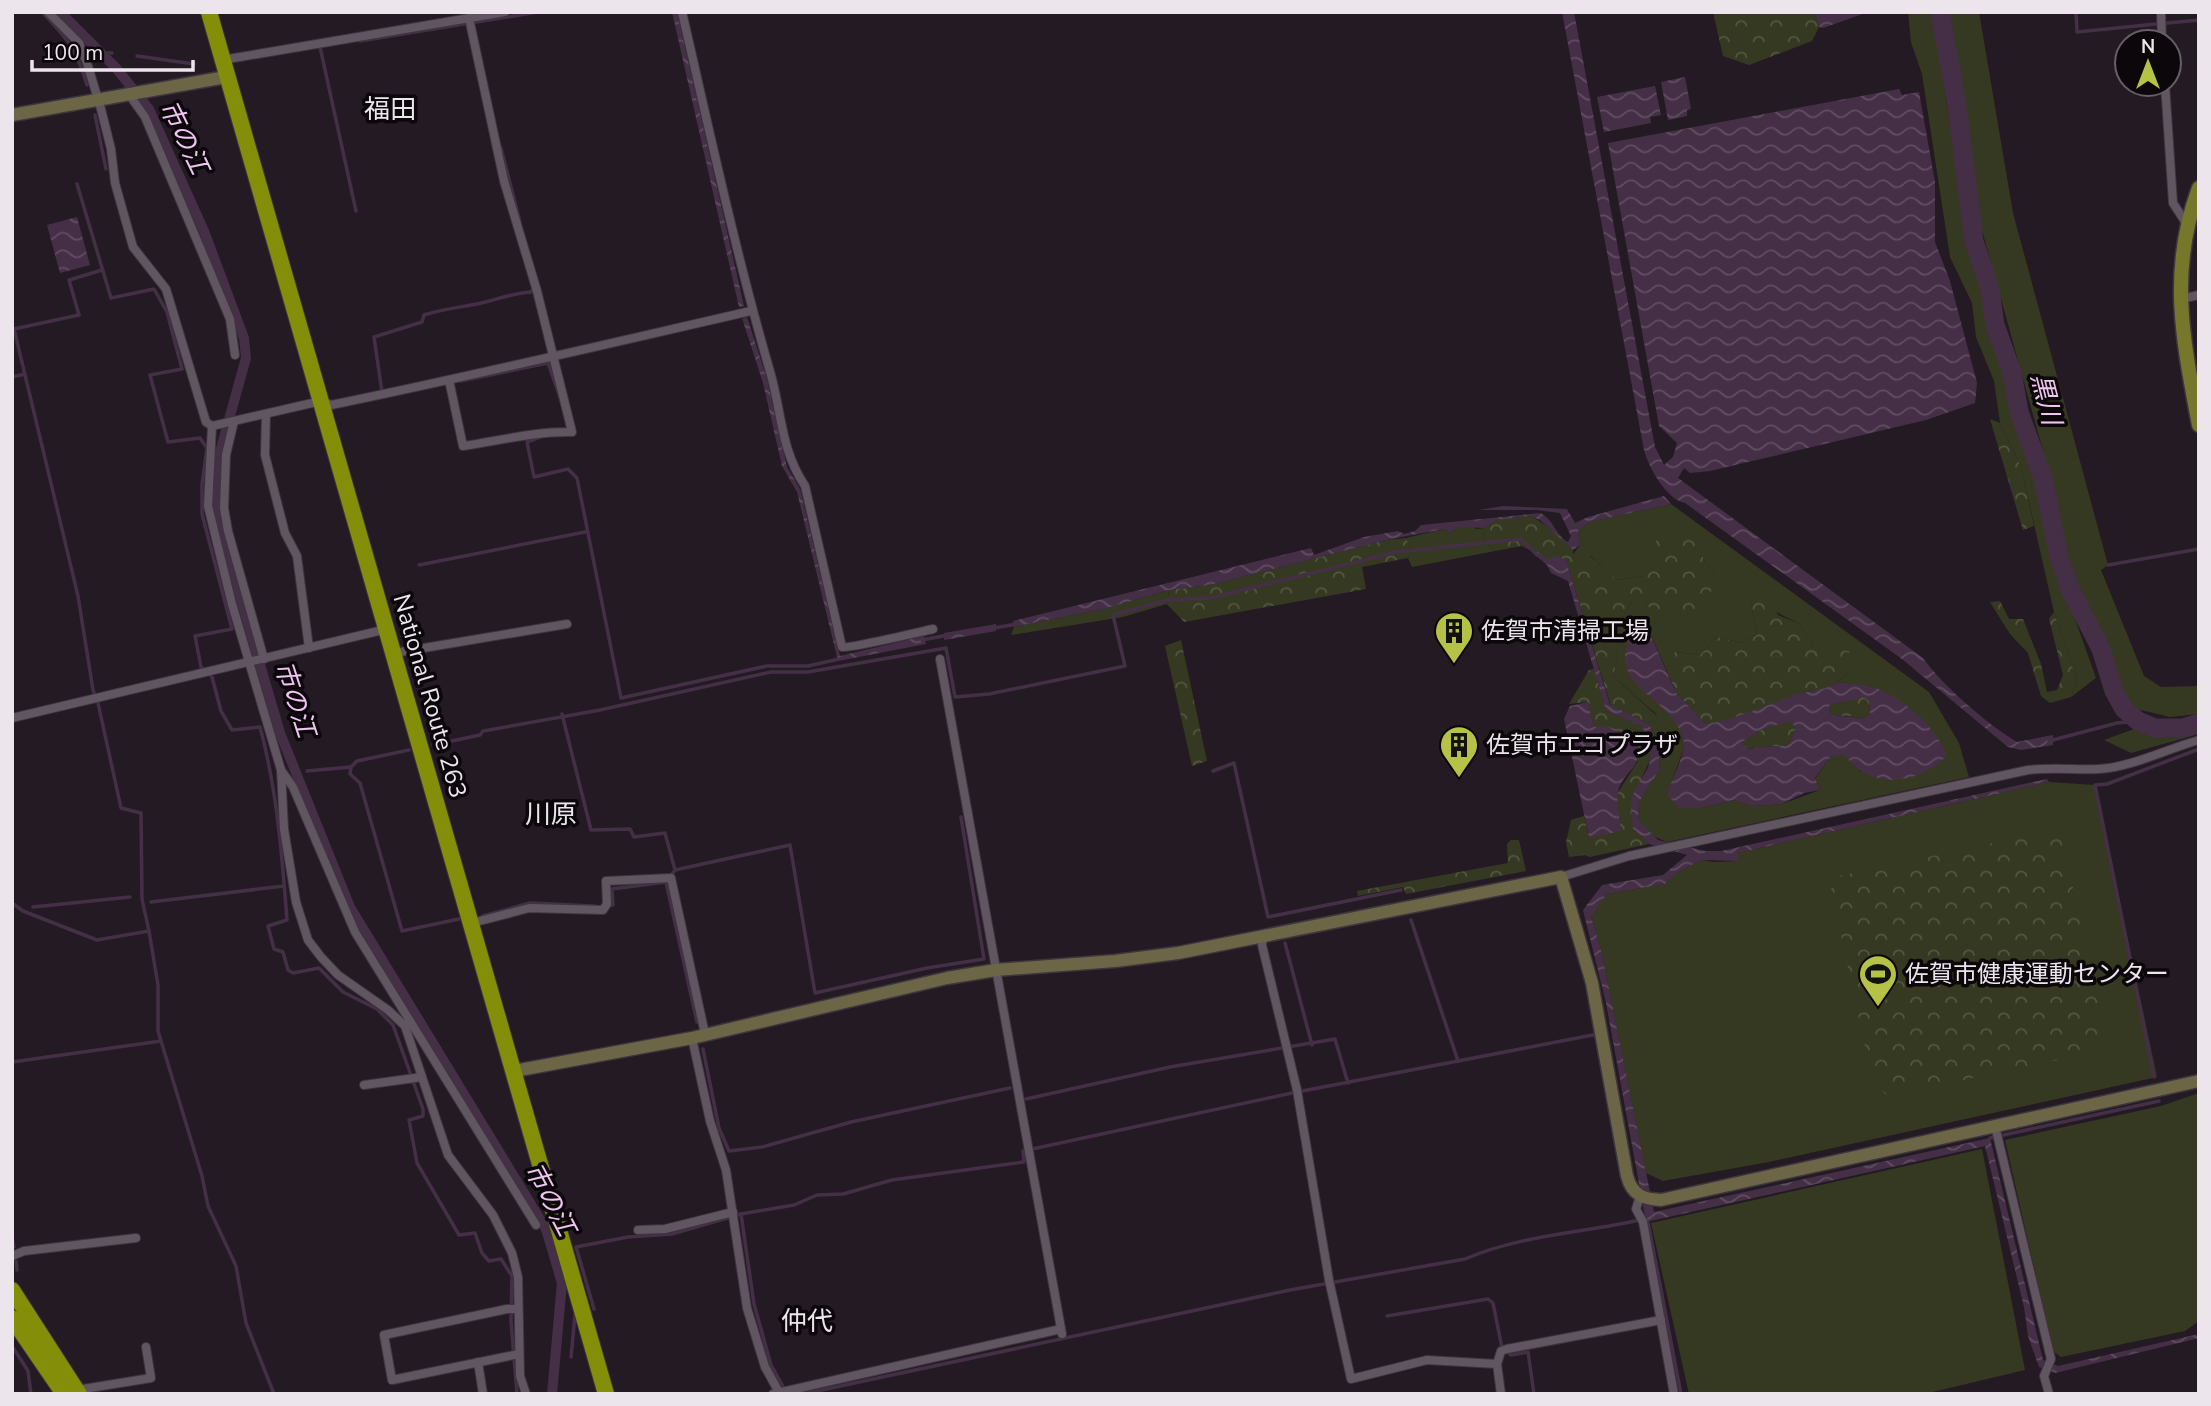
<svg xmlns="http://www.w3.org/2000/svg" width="2211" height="1406" font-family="'Nunito Sans','Noto Sans JP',sans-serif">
<defs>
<pattern id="forest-crowns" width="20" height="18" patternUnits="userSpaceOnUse" patternTransform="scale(1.75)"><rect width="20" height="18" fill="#363921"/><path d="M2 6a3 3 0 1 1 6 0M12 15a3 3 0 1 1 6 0" fill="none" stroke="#535641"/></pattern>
<pattern id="water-waves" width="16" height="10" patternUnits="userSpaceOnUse" patternTransform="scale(1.75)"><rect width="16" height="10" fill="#452f46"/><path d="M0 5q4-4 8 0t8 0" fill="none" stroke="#604d61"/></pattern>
</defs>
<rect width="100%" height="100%" fill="#241a24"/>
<!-- grass -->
<g fill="#363921" fill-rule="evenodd">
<path d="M 1908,12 L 1932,12 L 1964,210 L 1967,250 L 1986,295 L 1986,323 L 2004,375 L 2009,407 L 2039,482 L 2053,557 L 2096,678 L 2071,697 L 2077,680 L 2054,612 L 2021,467 L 2000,423 L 1994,381 L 1976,337 L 1972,303 L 1950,257 L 1922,74 L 1911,42 Z"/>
<path d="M 1948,12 L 1979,12 L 2013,213 L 2108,565 L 2101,570 L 2144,676 L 2161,687 L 2199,686 L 2199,714 L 2170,717 L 2137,709 L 2122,694 L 2108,652 L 2072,579 L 2055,494 L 1980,223 Z"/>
<path d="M 1671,504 L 1929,692 L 1959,743 L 1969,777 L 1667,842 L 1648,834 L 1638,820 L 1639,802 L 1660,769 L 1658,743 L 1649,724 L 1657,715 L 1613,676 C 1624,644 1610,635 1632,601 L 1643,601 L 1655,613 L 1717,578 L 1703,559 L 1657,564 L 1645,576 L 1616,580 L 1591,556 L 1572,556 L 1580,545 L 1578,531 L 1590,522 ZM 1750,599 L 1800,624 L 1814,647 L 1850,672 L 1837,682 L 1874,687 L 1861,772 L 1843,753 L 1830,757 L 1815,779 L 1820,790 L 1782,804 L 1752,806 L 1734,800 L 1702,808 L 1667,794 L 1685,745 L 1680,726 L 1670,713 L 1651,635 L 1667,671 L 1676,652 L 1700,655 L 1717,637 L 1742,643 L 1757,635 Z"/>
<path d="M 1472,526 L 1476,529 L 1484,528 L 1483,539 L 1495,551 L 1412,567 L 1408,558 L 1411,547 L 1406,538 L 1444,529 L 1450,533 L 1459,527 Z"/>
<path d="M 1169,590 L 1167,604 L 1123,617 L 1011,635 L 1014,627 L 1107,608 Z"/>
<path d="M 2199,726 L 2199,734 L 2131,753 L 2104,740 L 2134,729 L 2182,731 Z"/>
<path d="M 2049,782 L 2095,785 L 2157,1077 L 1769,1162 L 1663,1181 L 1646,1173 L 1601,949 L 1591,915 L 1607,894 L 1665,884 L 1678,872 L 1702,860 L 1713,862 L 1738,861 L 1738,853 Z"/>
<path d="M 2199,1093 L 2199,1321 L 2185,1331 L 2061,1357 L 2053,1351 L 2005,1140 L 2161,1106 Z"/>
<path d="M 1982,1149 L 2025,1370 L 1924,1394 L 1689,1394 L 1651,1223 Z"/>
</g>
<!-- forest -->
<g fill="url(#forest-crowns)">
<path d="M 1713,12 L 1814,12 L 1819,27 L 1812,41 L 1749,65 L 1723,56 Z"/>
<path d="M 1990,419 L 2000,423 L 2021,467 L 2034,526 L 2023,530 Z"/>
<path d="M 1530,516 C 1544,522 1562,539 1573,550 L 1573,556 L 1590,556 L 1617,580 L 1645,576 L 1656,564 L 1656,538 L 1682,530 L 1703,546 L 1703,559 L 1717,578 L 1705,604 L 1673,618 L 1655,613 L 1643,601 L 1632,601 C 1610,635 1624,643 1613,676 L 1657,716 L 1649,724 L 1611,706 L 1566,560 L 1548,560 L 1522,546 L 1495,551 L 1483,539 L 1484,528 L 1497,520 Z"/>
<path d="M 1406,538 L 1411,547 L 1408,558 L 1362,567 L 1366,589 L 1184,622 L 1167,604 L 1169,590 L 1210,585 L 1386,540 Z"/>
<path d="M 1765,591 L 1778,615 L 1800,624 L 1814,647 L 1849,651 L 1850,672 L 1826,690 L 1808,691 L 1728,721 L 1706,724 L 1676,693 L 1667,671 L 1675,652 L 1700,655 L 1717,637 L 1742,643 L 1757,635 L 1750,599 Z"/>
<path d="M 2000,601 L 2009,619 L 2023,619 L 2041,664 L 2047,692 L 2057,690 L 2063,675 L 2049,619 L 2054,612 L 2077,680 L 2071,697 L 2050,703 L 2041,696 L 2028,653 L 2010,634 L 1990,602 Z"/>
<path d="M 1181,640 L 1207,761 L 1192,766 L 1165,646 Z"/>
<path d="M 1594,669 L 1606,711 L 1642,726 C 1659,766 1647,756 1638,789 C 1634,802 1634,816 1633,829 L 1649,844 L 1590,857 L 1585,855 L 1569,857 L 1566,842 L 1571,820 L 1584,816 L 1589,838 L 1638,761 L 1594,727 L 1588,702 L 1569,704 L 1589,670 Z"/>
<path d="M 1863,696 L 1869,701 L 1870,714 L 1862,719 C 1851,714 1840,718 1830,713 L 1829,706 C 1839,700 1851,702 1863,696 Z"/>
<path d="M 1792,720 L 1796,729 L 1788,745 L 1746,749 L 1742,742 L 1763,729 Z"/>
<path d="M 2049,831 L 2063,841 L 2105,1035 L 2095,1052 L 1888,1096 L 1873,1084 L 1831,889 L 1839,876 Z"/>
<path d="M 1511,840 L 1519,840 L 1526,871 L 1406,894 L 1403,887 L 1358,896 L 1357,891 L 1508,863 L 1507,844 Z"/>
</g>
<!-- water -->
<g fill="url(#water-waves)" fill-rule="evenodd">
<path d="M 672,12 L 677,12 L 744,306 L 739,307 Z"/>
<path d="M 1562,12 L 1574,12 L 1655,447 L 1664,465 L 1673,457 L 1677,443 L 1659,426 L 1608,143 L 1899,89 L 1902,95 L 1919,92 L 1935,182 L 1935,242 L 1950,281 L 1977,383 L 1975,403 L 1926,420 L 1710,471 L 1690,473 L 1684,468 L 1678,478 L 1923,658 C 1942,685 1988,725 2017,742 L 2053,735 L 2053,745 L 2021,750 L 2008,747 L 1902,659 L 1685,503 C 1666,499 1649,468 1644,450 Z"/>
<path d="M 1814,12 L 1868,12 L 1823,28 L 1819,27 Z"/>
<path d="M 1685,77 L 1691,109 L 1687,110 L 1687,116 L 1668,120 L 1661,82 Z"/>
<path d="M 1655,86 L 1661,115 L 1650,117 L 1651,123 L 1604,132 L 1597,97 Z"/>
<path d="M 77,217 L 90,265 L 60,273 L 47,225 Z"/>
<path d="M 747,317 L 767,379 L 787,467 L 800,489 L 840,656 L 924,636 L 926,644 L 838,661 L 797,492 L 782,466 L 763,383 L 742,318 Z"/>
<path d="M 1664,496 L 1671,504 L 1590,522 L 1578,531 L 1580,545 L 1573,550 L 1540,520 L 1530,516 L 1497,520 L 1484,528 L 1459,527 L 1450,533 L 1444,529 L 1386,540 L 1210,585 L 1169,590 L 1107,608 L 1014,627 L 1013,621 L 1311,548 L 1314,555 L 1364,537 L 1398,531 L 1404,534 L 1415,531 L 1421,525 L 1540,513 C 1553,518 1555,535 1568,542 L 1571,536 L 1560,513 L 1537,510 L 1479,510 L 1503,506 L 1567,509 L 1575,523 L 1588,517 Z"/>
<path d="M 1536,551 L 1548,559 L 1557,556 L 1566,560 L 1610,705 L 1649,724 L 1658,743 L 1660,769 L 1639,802 L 1638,820 L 1658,840 L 1705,851 L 1721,851 L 2047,779 L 2049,782 L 1738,853 L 1738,861 L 1702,860 L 1678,872 L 1665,884 L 1607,894 L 1591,916 L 1601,949 L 1654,1212 L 1990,1138 L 2043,1360 L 2058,1366 L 2199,1334 L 2199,1338 L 2055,1373 L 2039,1367 L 2028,1336 L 2024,1307 L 1985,1146 L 1646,1222 L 1606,1003 L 1583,910 L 1602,885 L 1663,875 L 1687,855 L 1649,844 L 1633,829 C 1632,821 1631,813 1631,806 C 1635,768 1664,777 1642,726 L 1606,711 L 1568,581 L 1551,573 L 1547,565 L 1535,555 Z"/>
<path d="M 1645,622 L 1676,693 L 1706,724 C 1741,719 1772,701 1806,692 C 1819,689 1826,690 1837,682 C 1850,684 1864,684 1876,688 C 1905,699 1935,727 1947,755 C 1927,778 1891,787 1864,773 C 1856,769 1850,760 1843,754 L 1830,757 L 1815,778 L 1820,790 L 1804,793 L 1782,804 L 1752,806 L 1734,800 L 1702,808 L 1679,808 L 1667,794 C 1670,783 1686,752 1684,743 C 1679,706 1627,692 1625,660 C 1624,647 1632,634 1636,623 ZM 1863,697 L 1869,701 L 1870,714 L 1862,719 C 1851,715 1840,718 1830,713 L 1829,706 C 1839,700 1852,702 1863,697 ZM 1791,721 L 1796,729 L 1788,745 L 1747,749 L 1742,742 L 1763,729 Z"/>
<path d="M 996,624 L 996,631 L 944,640 L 944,633 Z"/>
<path d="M 1588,702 L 1594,727 L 1607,726 L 1634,737 C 1646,771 1625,766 1618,792 C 1616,803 1620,820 1621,831 L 1589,838 L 1564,719 L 1570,706 Z"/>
</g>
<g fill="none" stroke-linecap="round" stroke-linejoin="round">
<!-- stream -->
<g stroke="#452f46" stroke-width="3.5">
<path d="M 42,12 C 67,38 77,50 87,85"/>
<path d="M 2076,12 L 2077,32 L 2156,24"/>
<path d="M 2167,23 L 2199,20"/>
<path d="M 360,41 L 538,12"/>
<path d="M 320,47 L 356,211"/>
<path d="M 101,53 L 112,53"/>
<path d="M 137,56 L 194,64"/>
<path d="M 95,115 L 106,169"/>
<path d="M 501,148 L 520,222"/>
<path d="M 77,184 L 111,298 L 154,289 L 167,312 L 182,369 L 150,375 L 168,442 L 200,438 L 207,448 L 202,484 L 202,514 L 232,629 L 195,636 L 201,667 L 212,677 L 221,711 L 232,730 L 260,727 C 277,790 282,855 287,920 L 268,926 L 274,949 L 283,952 L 288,970 L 293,973 L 319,968 L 343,992 L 377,1009 L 393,1025 L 423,1109 L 423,1116 L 409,1120 L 417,1163 L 459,1235 L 475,1233 L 482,1253 L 489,1261 L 501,1259 L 512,1276 L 511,1321 L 517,1394"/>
<path d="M 102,270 L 69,280 L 79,315 L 14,329 L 78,596 L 93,690 L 98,703 L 121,808 L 141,813 L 142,899 L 149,931"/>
<path d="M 12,377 L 25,374"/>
<path d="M 461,381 L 548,363 L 562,403"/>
<path d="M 382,392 L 374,337 L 422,322 L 424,315 C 445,308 468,307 489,301 C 504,297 515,293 531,292 L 534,287"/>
<path d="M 540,437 L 527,442 L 534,477 L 568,469 L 577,478 L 621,698 L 767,666 L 808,666 L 839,659"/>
<path d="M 419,565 L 585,532"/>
<path d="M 2108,565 L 2199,549"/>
<path d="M 994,628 L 1017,624"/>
<path d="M 922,640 L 948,635"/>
<path d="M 562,714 L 591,830 L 630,829 L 634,837 L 665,833 L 675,870"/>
<path d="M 2049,741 L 2117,723 L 2138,721"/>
<path d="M 433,745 L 480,735 L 483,731 L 600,710 L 771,672 L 808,672 L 946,648 L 955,697 L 989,694 L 1125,666 L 1113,615 L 1167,600 L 1210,598 L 1397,552 L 1521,539 L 1537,555"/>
<path d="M 351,767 L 357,761 L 409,750"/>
<path d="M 307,771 L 351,767 L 350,774 L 360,783 L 402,931 L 459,919"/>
<path d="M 1213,771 L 1234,763 L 1268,917 L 1401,890"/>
<path d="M 666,882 L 697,1022"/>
<path d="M 151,902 L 284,886"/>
<path d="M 12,903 L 23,911 L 97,940 L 149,931 L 158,985 L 158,1031 L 202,1176 L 208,1206 L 236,1266 L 246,1323 L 274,1394"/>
<path d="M 609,905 L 613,905 L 612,889 L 666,882 L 675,870 L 790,845 L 815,993 L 927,968 L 984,959 L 961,817"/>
<path d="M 33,907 L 130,897"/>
<path d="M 483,916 L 530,903 L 594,906"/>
<path d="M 1411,920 L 1458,1061"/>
<path d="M 1285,943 L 1312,1045"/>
<path d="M 703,1049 L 719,1128 L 729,1151 L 762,1147 L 851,1122 L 1010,1088"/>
<path d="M 12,1062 L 161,1041"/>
<path d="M 2154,1077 L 2095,785 L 2107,784 L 2199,749"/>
<path d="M 1026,1099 L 1170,1067 L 1335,1039 L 1348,1083"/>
<path d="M 1990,1138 L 2159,1101"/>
<path d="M 741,1214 L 754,1304 L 771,1365 L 785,1390"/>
<path d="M 1648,1222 L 1681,1394"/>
<path d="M 12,1237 L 14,1247"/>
<path d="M 16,1261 L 17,1270"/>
<path d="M 594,1309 L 576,1247 L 628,1237 L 672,1234 L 741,1214 L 794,1205 L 817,1195 L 843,1194 L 892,1180 L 1024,1162 L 1023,1151 L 1292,1093 L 1598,1034"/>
<path d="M 1387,1316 L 1488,1299 L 1493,1303 L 1502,1348 L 1511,1355 L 1528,1352 L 1534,1394"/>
<path d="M 12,1346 L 28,1371 L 31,1394"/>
<path d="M 571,1357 L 575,1315"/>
<path d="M 803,1394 L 1290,1290 L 1465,1259 C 1521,1235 1582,1233 1640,1220"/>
<path d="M 1599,1394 L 1603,1394"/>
</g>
<!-- canal -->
<path stroke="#452f46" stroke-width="10" d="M 60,12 L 116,68 L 149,109 L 204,231 L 244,338 L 246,358 L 220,452 L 216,498 L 219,524 L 280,733 L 350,907 L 546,1229 L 562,1283 L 552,1394"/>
<!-- river -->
<path stroke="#452f46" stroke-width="19" d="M 1940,12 L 1957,106 L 1974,241 L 1990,289 L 1995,325 L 2012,372 L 2019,412 L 2043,478 L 2059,557 L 2069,587 L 2101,649 L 2114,691 L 2124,709 L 2138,721 L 2155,728 L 2183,728 L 2199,723"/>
<defs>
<g id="street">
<path d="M 48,12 L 79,43 L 87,63 L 101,109 L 111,149 L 115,183 L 133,247 L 166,289 L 206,422 L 212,426"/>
<path d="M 682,12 C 710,133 736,255 771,375 C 782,415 781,450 805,486 L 842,647 C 848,649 919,632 933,629"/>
<path d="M 2161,12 L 2162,42"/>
<path d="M 222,60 L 505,12"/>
<path d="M 2165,84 L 2173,203 L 2186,223"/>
<path d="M 128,93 L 145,117 L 230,319 L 235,355"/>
<path d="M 2180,299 L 2199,295"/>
<path d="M 449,380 L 463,446 C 499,441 536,431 572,432 L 537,291 L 504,181 L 469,18"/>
<path d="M 266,414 L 265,455 L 285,533 L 297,556 L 309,648"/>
<path d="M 234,421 L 226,455 L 224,508 L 228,531 L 264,659"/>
<path d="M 394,653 L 567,624"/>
<path d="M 940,659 L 1062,1334"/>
<path d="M 12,718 L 387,629"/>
<path d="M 281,770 L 293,787 L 355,932 L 536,1225"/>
<path d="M 1561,877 L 1629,856 L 2028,770 C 2052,767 2075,770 2099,769 C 2132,767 2167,749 2199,740"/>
<path d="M 472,923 L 529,908 L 603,910 L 607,904 L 606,881 L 671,878 L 705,1034"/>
<path d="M 1263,935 L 1262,945 L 1297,1090 L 1329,1280 L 1351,1379 L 1427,1360 L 1497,1364 L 1501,1394"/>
<path d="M 692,1038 L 710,1121 L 726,1170 L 747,1308 L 765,1367 L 780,1394"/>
<path d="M 364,1085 L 422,1077"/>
<path d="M 1995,1126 L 2051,1359 L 2044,1376 L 2049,1394"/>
<path d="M 1640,1196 L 1636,1209 L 1643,1222 L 1674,1394"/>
<path d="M 638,1230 L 665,1229 L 733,1212"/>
<path d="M 12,1256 L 24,1251 L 136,1238"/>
<path d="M 517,1309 L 507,1309 L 384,1335 L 392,1380 L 519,1354"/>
<path d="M 478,1362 L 483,1394"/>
<path d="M 1497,1364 L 1501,1351 L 1507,1349 L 1661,1320"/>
<path d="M 77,1390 L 151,1378 L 146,1347"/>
<path d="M 526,1394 L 520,1376 L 518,1277 L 512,1253 L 493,1215 L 448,1155 L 405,1026 L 388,1010 L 338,975 L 321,957 L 308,940 L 296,902 L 284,829 L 281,770 L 232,604 L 208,506 L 212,426 L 321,401 L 331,405 C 472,376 611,343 751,311"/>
<path d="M 773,1394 L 1061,1329"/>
</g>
<g id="secondary">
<path d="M 12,115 L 226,77"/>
<path d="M 514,1071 L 692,1038 L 947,978 L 996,970 L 1115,961 L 1178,953 L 1561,877 L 1592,983 L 1627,1176 C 1632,1195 1643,1199 1661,1200 L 2199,1081"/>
</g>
<path id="primary" d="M 2199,188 C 2168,271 2183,341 2199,425"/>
<g id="highway">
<path d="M 209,12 L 606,1394"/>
<path d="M 12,1290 L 79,1394"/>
<path d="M 12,1318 L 64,1394"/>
</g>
</defs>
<!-- street casing -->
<use href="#street" stroke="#3e363e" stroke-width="10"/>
<!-- secondary casing -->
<use href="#secondary" stroke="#3e363e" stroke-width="15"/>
<!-- primary casing -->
<use href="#primary" stroke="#3e363e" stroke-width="17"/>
<!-- highway casing -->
<use href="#highway" stroke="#3e363e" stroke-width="18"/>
<!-- street -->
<use href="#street" stroke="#615561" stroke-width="8"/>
<!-- secondary -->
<use href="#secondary" stroke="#6c6647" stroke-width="12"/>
<!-- primary -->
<use href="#primary" stroke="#77772c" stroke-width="14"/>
<!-- highway -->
<use href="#highway" stroke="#858e09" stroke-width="16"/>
</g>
<!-- icons -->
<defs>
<symbol id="building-pin" viewBox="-11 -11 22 30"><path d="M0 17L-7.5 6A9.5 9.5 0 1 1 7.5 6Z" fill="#b6c148" stroke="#0b070b"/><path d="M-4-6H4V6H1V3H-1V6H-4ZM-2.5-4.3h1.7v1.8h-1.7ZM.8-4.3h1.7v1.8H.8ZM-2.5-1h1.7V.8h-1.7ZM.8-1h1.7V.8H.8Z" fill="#111"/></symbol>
<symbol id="stadium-pin" viewBox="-11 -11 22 30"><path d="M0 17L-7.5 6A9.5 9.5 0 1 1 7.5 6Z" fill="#b6c148" stroke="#0b070b"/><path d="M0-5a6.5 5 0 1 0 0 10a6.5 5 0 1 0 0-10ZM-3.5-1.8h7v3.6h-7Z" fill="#111"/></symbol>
</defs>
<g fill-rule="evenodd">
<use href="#building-pin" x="1432" y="609" width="44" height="60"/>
<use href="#building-pin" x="1437" y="723" width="44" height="60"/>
<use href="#stadium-pin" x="1856" y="952" width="44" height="60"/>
</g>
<g text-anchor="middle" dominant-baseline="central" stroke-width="7" stroke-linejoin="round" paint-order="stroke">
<!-- poi labels -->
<g font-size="24" fill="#ece5ec" stroke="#0b070b" text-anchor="start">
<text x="1481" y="631">佐賀市清掃工場</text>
<text x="1486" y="745">佐賀市エコプラザ</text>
<text x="1905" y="974">佐賀市健康運動センター</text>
</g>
<!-- street labels -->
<g font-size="24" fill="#ece5ec" stroke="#0b070b">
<text transform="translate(430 696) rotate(74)">National Route 263</text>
</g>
<!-- neighbourhood labels -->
<g font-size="26" fill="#ece5ec" stroke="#0b070b">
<text x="390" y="109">福田</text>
<text x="551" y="814">川原</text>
<text x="807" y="1321">仲代</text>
</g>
<!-- water labels -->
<g font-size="26" font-style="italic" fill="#f0c4f1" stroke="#0b070b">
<text transform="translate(184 137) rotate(64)">市の江</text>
<text transform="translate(2046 399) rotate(76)">黒川</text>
<text transform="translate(295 699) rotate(72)">市の江</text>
<text transform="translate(550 1199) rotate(62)">市の江</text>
</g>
</g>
<!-- border -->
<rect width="2211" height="1406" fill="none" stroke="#ece5ec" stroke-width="28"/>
<!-- north arrow -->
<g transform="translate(2148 63)"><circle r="33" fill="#0b070b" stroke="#656065" stroke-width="2"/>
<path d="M0-5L12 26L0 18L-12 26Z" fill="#b6c148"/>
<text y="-10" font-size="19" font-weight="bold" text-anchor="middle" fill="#ece5ec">N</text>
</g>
<!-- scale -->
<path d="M32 60v10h161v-10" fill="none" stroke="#ece5ec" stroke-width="3.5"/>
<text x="42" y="60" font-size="21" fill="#ece5ec" stroke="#0b070b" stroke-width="5" paint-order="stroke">100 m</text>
</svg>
